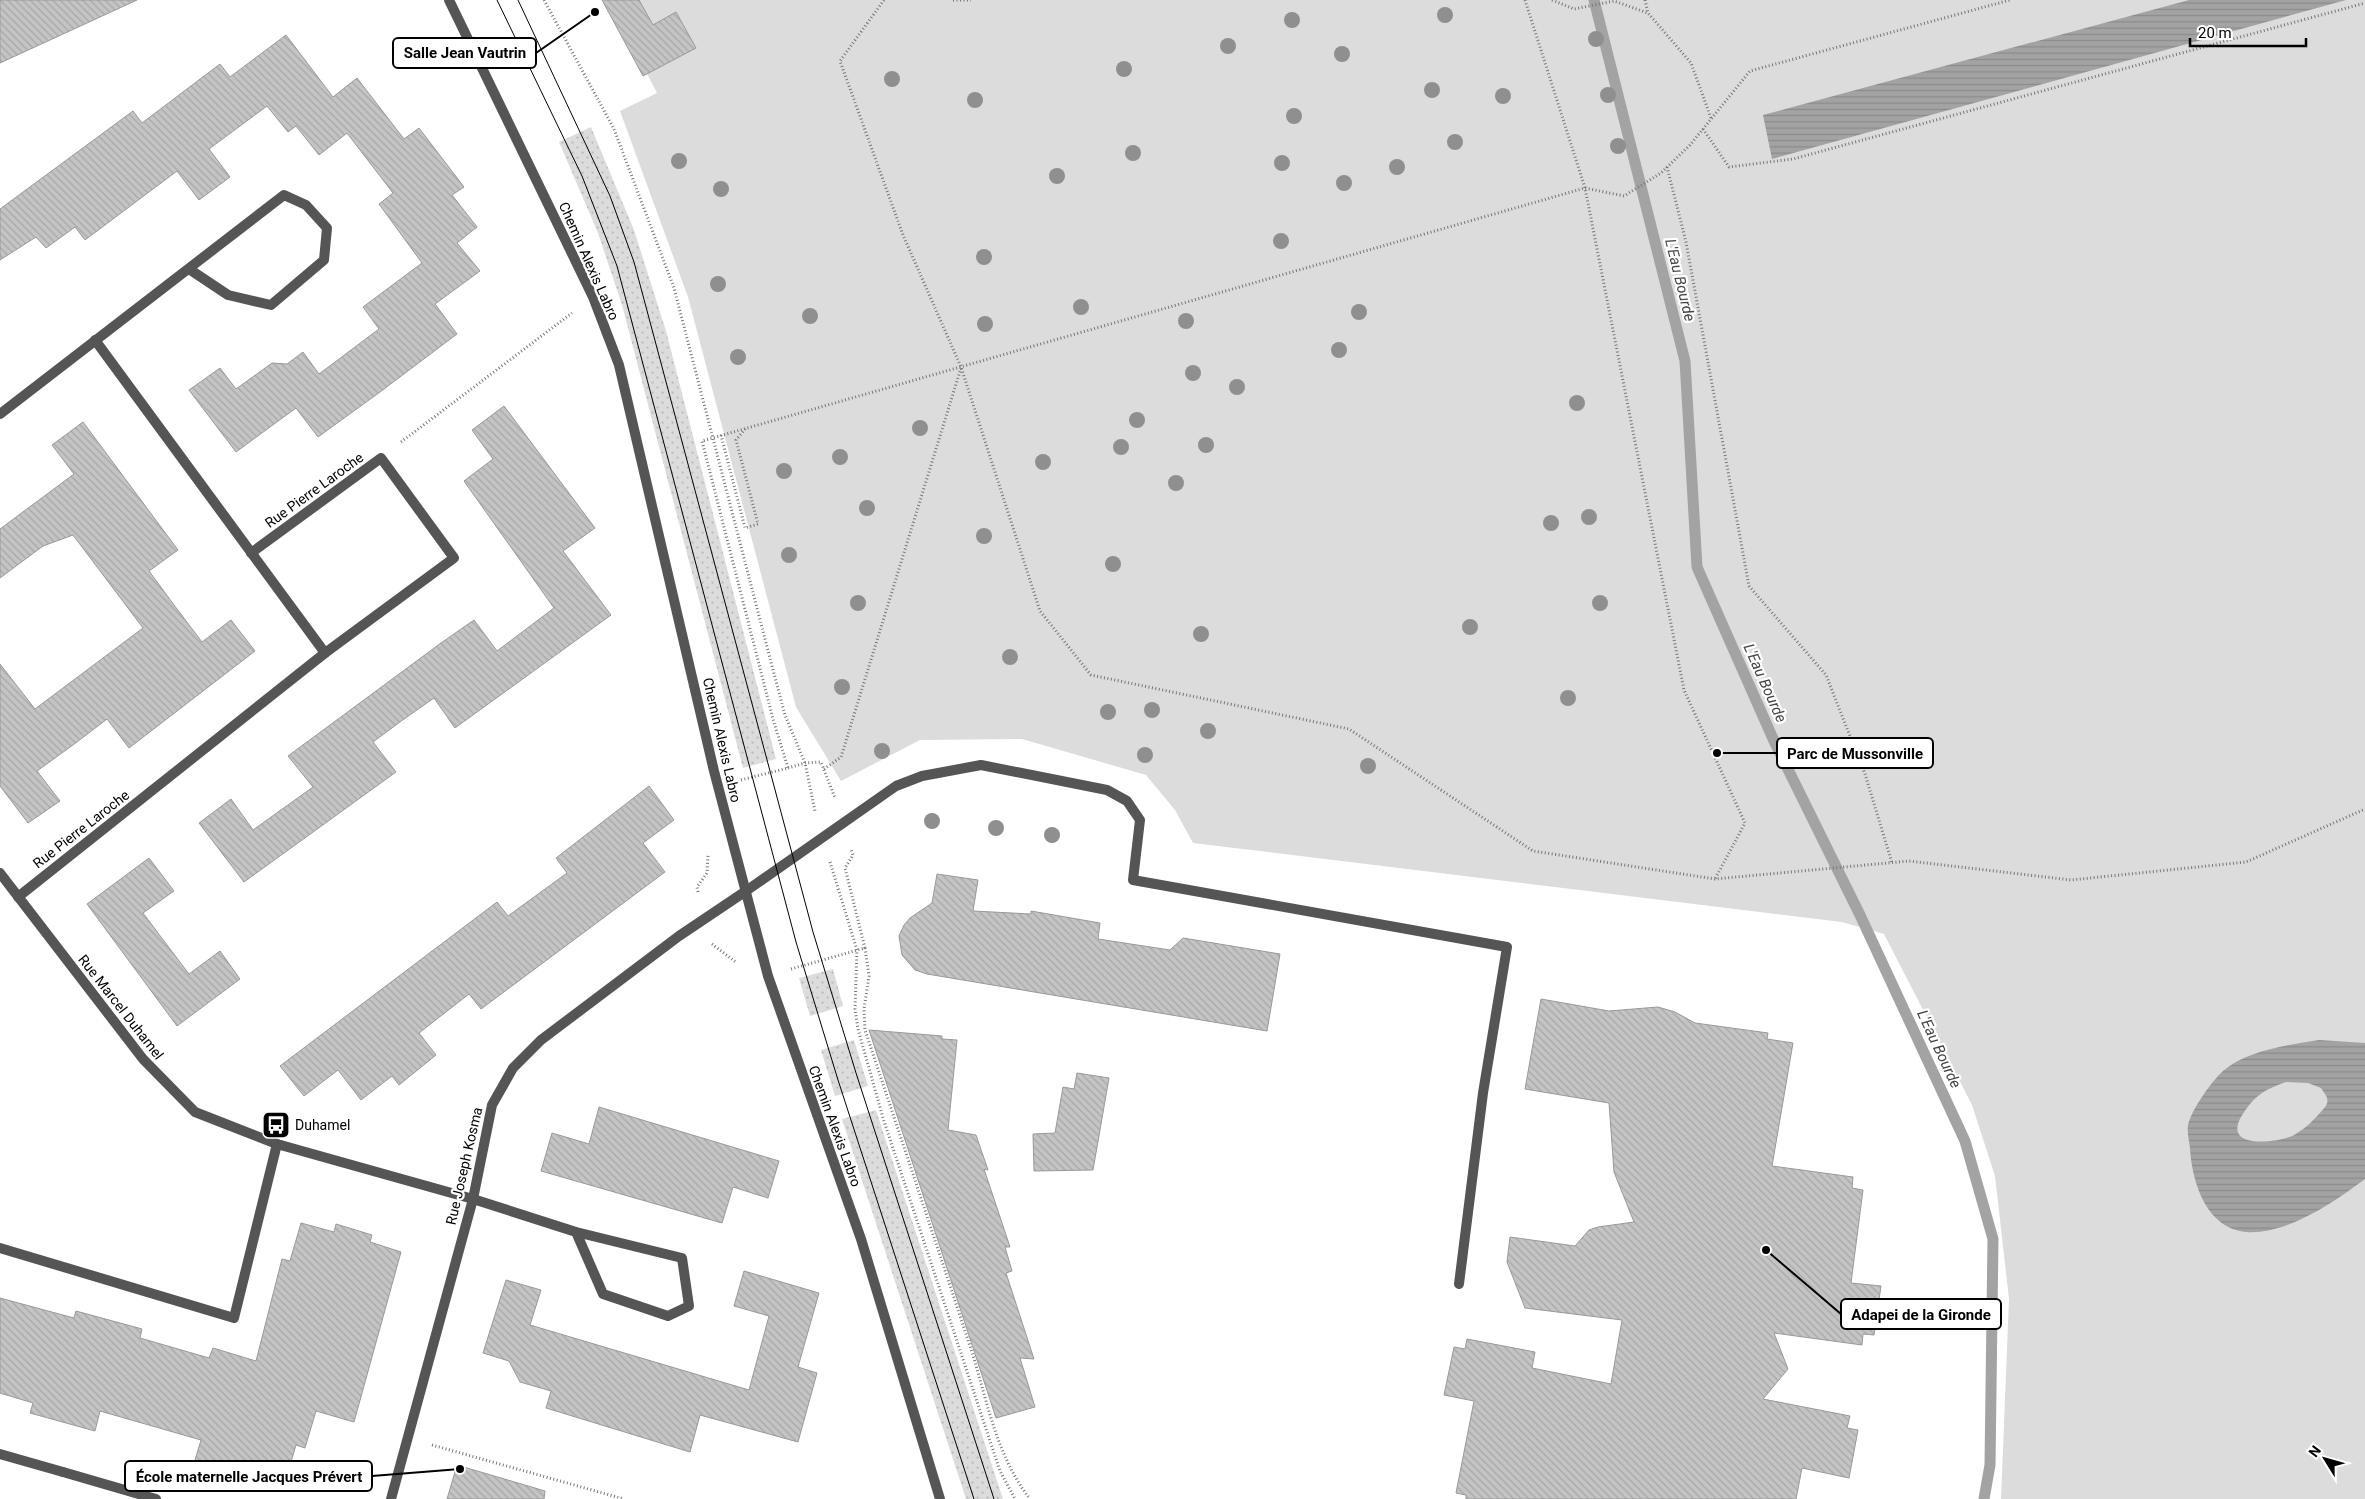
<svg xmlns="http://www.w3.org/2000/svg" width="2365" height="1499" font-family="Roboto,sans-serif">
<defs>
<pattern id="grass-dots" width="8" height="8" patternUnits="userSpaceOnUse" patternTransform="scale(1.25)"><rect width="8" height="8" fill="#dcdcdc"/><path d="M2 2h.1M6 6h.1" fill="none" stroke="#bbb" stroke-width="1.8" stroke-linecap="round"/></pattern>
<pattern id="water-rules" width="6" height="5" patternUnits="userSpaceOnUse" patternTransform="scale(1.25)"><rect width="6" height="5" fill="#a3a3a3"/><path d="M0 2.5h6" fill="none" stroke="#8b8b8b"/></pattern>
<pattern id="building-back-hatch" width="6" height="6" patternUnits="userSpaceOnUse" patternTransform="scale(1.25)"><rect width="6" height="6" fill="#c4c4c4"/><path d="M-1 5l2 2M0 0l6 6M5-1l2 2" fill="none" stroke="#a7a7a7"/></pattern>
</defs>
<rect width="100%" height="100%" fill="#fff"/>
<!-- grass -->
<g fill="url(#grass-dots)">
<path d="M 591,127 L 634,230 L 666,331 L 776,759 L 743,768 L 622,305 L 598,233 L 559,142 Z"/>
<path d="M 833,969 L 843,1006 L 810,1016 L 799,978 Z"/>
<path d="M 854,1040 L 868,1086 L 835,1096 L 821,1050 Z"/>
<path d="M 876,1110 L 886,1141 L 1003,1499 L 966,1499 L 842,1119 Z"/>
</g>
<!-- green -->
<path fill="#dcdcdc" d="M 609,0 L 2365,0 L 2365,1499 L 2001,1499 L 2009,1299 L 1995,1176 L 1972,1105 L 1884,934 L 1842,922 L 1193,843 L 1175,810 L 1146,775 L 1022,739 L 920,740 L 841,781 L 796,707 L 688,297 L 620,111 L 657,93 Z"/>
<!-- water -->
<g fill="url(#water-rules)" fill-rule="evenodd">
<path d="M 2189,0 L 2346,0 L 1772,159 L 1763,115 Z"/>
<path d="M 2319,1040 L 2365,1043 L 2365,1179 C 2334,1202 2287,1235 2246,1232 C 2206,1228 2192,1182 2190,1148 C 2189,1141 2187,1132 2188,1125 C 2192,1109 2211,1082 2223,1071 C 2247,1050 2289,1045 2319,1040 ZM 2286,1082 L 2308,1083 L 2321,1088 C 2323,1091 2326,1095 2327,1098 C 2329,1105 2323,1109 2319,1114 C 2312,1122 2302,1131 2292,1136 C 2276,1143 2223,1149 2241,1117 C 2254,1096 2263,1090 2286,1082 Z"/>
</g>
<g fill="none" stroke-linecap="round" stroke-linejoin="round">
<!-- stream -->
<path stroke="#a3a3a3" stroke-width="11" d="M 1594,0 L 1685,361 L 1697,567 L 1774,741 L 1860,915 L 1965,1141 L 1993,1239 L 1990,1465 L 1984,1499"/>
</g>
<!-- building -->
<g fill="url(#building-back-hatch)" stroke="#999">
<path d="M 0,0 L 137,0 L 0,63 Z"/>
<path d="M 602,0 L 639,0 L 653,25 L 676,12 L 696,48 L 643,76 Z"/>
<path d="M 286,35 L 333,97 L 357,78 L 404,139 L 419,128 L 464,187 L 452,195 L 477,227 L 457,243 L 480,271 L 435,304 L 457,334 L 380,392 L 318,437 L 296,408 L 236,452 L 189,390 L 220,368 L 236,389 L 272,363 L 287,364 L 303,352 L 319,374 L 379,329 L 363,307 L 422,263 L 379,204 L 393,193 L 347,133 L 319,155 L 296,126 L 288,132 L 267,106 L 209,149 L 230,177 L 199,200 L 177,171 L 85,240 L 75,227 L 46,248 L 36,237 L 0,260 L 0,209 L 133,111 L 142,123 L 220,64 L 230,77 Z"/>
<path d="M 504,406 L 595,528 L 563,551 L 611,615 L 455,728 L 434,698 L 404,719 L 373,742 L 396,772 L 244,882 L 199,823 L 231,799 L 253,830 L 313,787 L 288,756 L 441,643 L 474,620 L 497,651 L 554,608 L 464,481 L 493,459 L 472,430 Z"/>
<path d="M 83,422 L 178,550 L 149,571 L 174,605 L 202,642 L 231,620 L 255,651 L 129,748 L 107,719 L 73,745 L 37,771 L 60,801 L 28,823 L 0,786 L 0,664 L 35,709 L 143,628 L 73,535 L 43,546 L 0,578 L 0,529 L 74,474 L 52,445 Z"/>
<path d="M 649,786 L 674,820 L 643,843 L 665,872 L 481,1009 L 469,994 L 419,1033 L 436,1055 L 399,1085 L 392,1076 L 361,1100 L 338,1070 L 304,1096 L 280,1066 L 497,902 L 508,916 L 567,873 L 556,858 Z"/>
<path d="M 149,858 L 174,891 L 143,913 L 164,941 L 189,974 L 220,951 L 240,979 L 177,1026 L 87,904 Z"/>
<path d="M 937,874 L 978,880 L 973,911 L 1031,914 L 1031,911 L 1100,923 L 1098,939 L 1170,950 L 1183,938 L 1280,954 L 1267,1031 L 927,974 L 915,970 L 902,955 L 899,936 L 904,925 L 910,918 L 932,903 Z"/>
<path d="M 1541,999 L 1609,1011 L 1658,1007 L 1675,1012 L 1695,1023 L 1768,1033 L 1767,1039 L 1793,1043 L 1772,1166 L 1853,1177 L 1852,1188 L 1863,1190 L 1851,1283 L 1881,1286 L 1874,1335 L 1863,1334 L 1862,1345 L 1774,1333 L 1788,1369 L 1763,1399 L 1850,1416 L 1847,1428 L 1858,1430 L 1849,1478 L 1802,1468 L 1796,1499 L 1466,1499 L 1466,1495 L 1456,1493 L 1474,1401 L 1444,1395 L 1454,1347 L 1465,1349 L 1467,1339 L 1535,1352 L 1532,1368 L 1611,1384 L 1622,1320 L 1525,1308 L 1507,1262 L 1510,1237 L 1575,1246 L 1589,1230 L 1598,1227 L 1634,1222 L 1614,1172 L 1609,1103 L 1525,1089 Z"/>
<path d="M 869,1030 L 942,1036 L 942,1039 L 957,1040 L 948,1130 L 976,1135 L 988,1170 L 984,1169 L 1010,1247 L 1005,1247 L 1012,1271 L 1006,1273 L 1034,1359 L 1020,1358 L 1035,1407 L 996,1418 Z"/>
<path d="M 1077,1073 L 1109,1078 L 1093,1170 L 1034,1171 L 1033,1134 L 1055,1133 L 1063,1087 L 1074,1089 Z"/>
<path d="M 599,1107 L 779,1161 L 768,1198 L 733,1187 L 722,1223 L 541,1171 L 552,1133 L 589,1144 Z"/>
<path d="M 301,1223 L 334,1232 L 336,1224 L 372,1235 L 370,1242 L 401,1252 L 354,1422 L 316,1411 L 305,1448 L 296,1445 L 286,1479 L 246,1467 L 245,1474 L 195,1460 L 201,1440 L 100,1411 L 95,1431 L 30,1413 L 33,1403 L 0,1393 L 0,1298 L 74,1318 L 76,1311 L 142,1329 L 140,1338 L 209,1358 L 213,1348 L 256,1361 L 282,1259 L 290,1261 Z"/>
<path d="M 744,1271 L 819,1293 L 798,1367 L 817,1373 L 798,1442 L 700,1415 L 690,1452 L 546,1408 L 551,1391 L 520,1382 L 509,1361 L 483,1353 L 506,1280 L 541,1290 L 530,1325 L 749,1390 L 769,1316 L 734,1306 Z"/>
<path d="M 457,1465 L 545,1491 L 544,1499 L 447,1499 Z"/>
</g>
<g fill="none" stroke-linecap="round" stroke-linejoin="round">
<!-- path -->
<g stroke="#777" stroke-width="3" stroke-dasharray="1 2.5" stroke-linecap="butt">
<path d="M 544,0 L 614,129 L 674,288 L 772,666 L 785,715 L 805,763 L 815,811"/>
<path d="M 884,0 L 840,61 L 903,235 L 961,367 L 1040,611 L 1091,675 L 1349,729 L 1533,851 L 1715,879 L 1909,861 L 2071,880 L 2246,862 L 2365,809"/>
<path d="M 953,0 L 971,0"/>
<path d="M 1525,0 L 1585,188 L 1684,690 L 1745,823 L 1715,879"/>
<path d="M 1552,0 L 1574,9 L 1614,1 L 1648,13 L 1691,63 L 1711,118"/>
<path d="M 1645,0 L 1648,13"/>
<path d="M 1703,129 L 1729,167 L 1793,159 L 2365,3"/>
<path d="M 1667,167 L 1686,242 L 1749,586 L 1826,675 L 1865,774 L 1892,863"/>
<path d="M 721,435 L 745,528 L 758,524 L 736,440 L 746,428"/>
<path d="M 401,442 L 572,313"/>
<path d="M 788,768 L 805,763 L 821,762 L 835,798"/>
<path d="M 824,769 L 841,757 L 961,368"/>
<path d="M 741,780 L 788,768 L 773,719 L 702,441 L 1585,188 L 1624,196 L 1661,173 L 1690,145 L 1750,71 L 2010,0"/>
<path d="M 830,862 L 857,950 L 855,1009 L 858,1029 L 883,1118 L 1000,1471 L 1015,1499"/>
<path d="M 698,892 L 697,887 L 707,873 L 708,855"/>
<path d="M 712,944 L 737,963"/>
<path d="M 865,948 L 869,976 L 864,1009 L 865,1030 C 900,1135 935,1240 970,1346 C 987,1398 995,1454 1030,1499"/>
<path d="M 791,969 L 865,948 L 845,868 L 853,855 L 851,849"/>
<path d="M 432,1445 L 624,1499"/>
</g>
<!-- service -->
<path stroke="#555" stroke-width="10" d="M 746,891 L 896,786 L 922,776 L 981,765 L 1107,790 L 1127,801 L 1140,820 L 1133,880 L 1507,947 L 1483,1093 L 1459,1284"/>
<!-- pedestrian -->
<g stroke="#555" stroke-width="10">
<path d="M 0,1248 L 234,1318 L 277,1144"/>
<path d="M 0,1454 L 63,1472"/>
</g>
<!-- minor -->
<g stroke="#555" stroke-width="10">
<path d="M 0,414 L 284,195 L 306,205 L 327,228 L 324,260 L 271,305 L 228,295 L 189,269"/>
<path d="M 251,553 L 381,458 L 454,558 L 325,653"/>
<path d="M 0,873 L 143,1059 L 195,1112 L 277,1144 L 473,1199 L 576,1232 L 682,1258 L 689,1306 L 668,1316 L 603,1294 L 576,1232"/>
<path d="M 18,897 L 325,653 L 95,340"/>
<path d="M 63,1472 L 156,1499"/>
<path d="M 391,1499 L 473,1199 L 492,1105 L 513,1068 L 541,1040 L 679,936 L 746,891"/>
</g>
<!-- tertiary -->
<path stroke="#555" stroke-width="10" d="M 449,0 L 593,297 L 619,365 L 714,771 L 768,976 L 861,1239 L 940,1499"/>
<!-- tram -->
<g stroke="#000" stroke-width="1">
<path d="M 497,0 L 582,176 L 617,266 L 796,942 L 838,1080 L 974,1499"/>
<path d="M 518,0 L 610,196 L 634,262 L 813,932 L 856,1073 L 994,1499"/>
</g>
</g>
<!-- trees -->
<g fill="#8f8f8f">
<circle cx="1445" cy="15" r="8"/>
<circle cx="1292" cy="20" r="8"/>
<circle cx="1596" cy="39" r="8"/>
<circle cx="1228" cy="46" r="8"/>
<circle cx="1342" cy="54" r="8"/>
<circle cx="1124" cy="69" r="8"/>
<circle cx="892" cy="79" r="8"/>
<circle cx="1432" cy="90" r="8"/>
<circle cx="1608" cy="95" r="8"/>
<circle cx="1503" cy="96" r="8"/>
<circle cx="975" cy="100" r="8"/>
<circle cx="1294" cy="116" r="8"/>
<circle cx="1455" cy="142" r="8"/>
<circle cx="1618" cy="146" r="8"/>
<circle cx="1133" cy="153" r="8"/>
<circle cx="679" cy="161" r="8"/>
<circle cx="1282" cy="163" r="8"/>
<circle cx="1397" cy="167" r="8"/>
<circle cx="1057" cy="176" r="8"/>
<circle cx="1344" cy="183" r="8"/>
<circle cx="721" cy="189" r="8"/>
<circle cx="1281" cy="241" r="8"/>
<circle cx="984" cy="257" r="8"/>
<circle cx="718" cy="284" r="8"/>
<circle cx="1081" cy="307" r="8"/>
<circle cx="1359" cy="312" r="8"/>
<circle cx="810" cy="316" r="8"/>
<circle cx="1186" cy="321" r="8"/>
<circle cx="985" cy="324" r="8"/>
<circle cx="1339" cy="350" r="8"/>
<circle cx="738" cy="357" r="8"/>
<circle cx="1193" cy="373" r="8"/>
<circle cx="1237" cy="387" r="8"/>
<circle cx="1577" cy="403" r="8"/>
<circle cx="1137" cy="420" r="8"/>
<circle cx="920" cy="428" r="8"/>
<circle cx="1206" cy="445" r="8"/>
<circle cx="1121" cy="447" r="8"/>
<circle cx="840" cy="457" r="8"/>
<circle cx="1043" cy="462" r="8"/>
<circle cx="784" cy="471" r="8"/>
<circle cx="1176" cy="483" r="8"/>
<circle cx="867" cy="508" r="8"/>
<circle cx="1589" cy="517" r="8"/>
<circle cx="1551" cy="523" r="8"/>
<circle cx="984" cy="536" r="8"/>
<circle cx="789" cy="555" r="8"/>
<circle cx="1113" cy="564" r="8"/>
<circle cx="858" cy="603" r="8"/>
<circle cx="1600" cy="603" r="8"/>
<circle cx="1470" cy="627" r="8"/>
<circle cx="1201" cy="634" r="8"/>
<circle cx="1010" cy="657" r="8"/>
<circle cx="842" cy="687" r="8"/>
<circle cx="1568" cy="698" r="8"/>
<circle cx="1152" cy="710" r="8"/>
<circle cx="1108" cy="712" r="8"/>
<circle cx="1208" cy="731" r="8"/>
<circle cx="882" cy="751" r="8"/>
<circle cx="1145" cy="755" r="8"/>
<circle cx="1368" cy="766" r="8"/>
<circle cx="932" cy="821" r="8"/>
<circle cx="996" cy="828" r="8"/>
<circle cx="1052" cy="835" r="8"/>
</g>
<!-- icons -->
<defs>
<symbol id="bus-square" viewBox="-11 -11 22 22"><rect x="-9" y="-9" width="18" height="18" rx="4" fill="#000" stroke="#fff"/><path d="M-5-6H5V4H4V6H2V4H-2V6H-4V4H-5ZM-3.5-4V0h7V-4ZM-3.5 1.2v1.5H-2V1.2ZM2 1.2v1.5H3.5V1.2Z" fill="#fff"/></symbol>
</defs>
<g fill-rule="evenodd">
<use href="#bus-square" x="260" y="1109" width="32" height="32"/>
</g>
<g text-anchor="middle" dominant-baseline="central" stroke-width="4.5" stroke-linejoin="round" paint-order="stroke">
<!-- street labels -->
<g font-size="14" fill="#000" stroke="#fff">
<text transform="translate(589 261) rotate(66)">Chemin Alexis Labro</text>
<text transform="translate(314 490) rotate(-36)">Rue Pierre Laroche</text>
<text transform="translate(722 740) rotate(77)">Chemin Alexis Labro</text>
<text transform="translate(81 829) rotate(-38)">Rue Pierre Laroche</text>
<text transform="translate(121 1007) rotate(52)">Rue Marcel Duhamel</text>
<text transform="translate(835 1126) rotate(70)">Chemin Alexis Labro</text>
<text transform="translate(464 1166) rotate(-77)">Rue Joseph Kosma</text>
</g>
<!-- poi labels -->
<g font-size="14" fill="#000" stroke="#fff" text-anchor="start">
<text x="295" y="1125">Duhamel</text>
</g>
<!-- water labels -->
<g font-size="15" font-style="italic" fill="#444" stroke="#fff">
<text transform="translate(1680 280) rotate(76)">L'Eau Bourde</text>
<text transform="translate(1765 683) rotate(66)">L'Eau Bourde</text>
<text transform="translate(1939 1049) rotate(65)">L'Eau Bourde</text>
</g>
</g>
<!-- callouts -->
<path fill="none" stroke="#000" stroke-width="2" d="M595 12L536 53M1717 753L1777 753M1766 1250L1841 1314M460 1469L372 1476"/>
<g fill="#000" stroke="#fff" stroke-width="2">
<circle cx="595" cy="12" r="5"/>
<circle cx="1717" cy="753" r="5"/>
<circle cx="1766" cy="1250" r="5"/>
<circle cx="460" cy="1469" r="5"/>
</g>
<g fill="#fff" stroke="#000" stroke-width="2">
<rect x="393" y="38" width="143" height="30" rx="5"/>
<rect x="1777" y="738" width="156" height="30" rx="5"/>
<rect x="1841" y="1299" width="160" height="30" rx="5"/>
<rect x="125" y="1461" width="247" height="30" rx="5"/>
</g>
<g font-size="15" text-anchor="middle" font-weight="bold" fill="#000">
<text x="465" y="58">Salle Jean Vautrin</text>
<text x="1855" y="759">Parc de Mussonville</text>
<text x="1921" y="1320">Adapei de la Gironde</text>
<text x="249" y="1482">École maternelle Jacques Prévert</text>
</g>
<!-- north arrow -->
<g transform="translate(2325 1459) rotate(307)" stroke="#ffffff" stroke-width="4" paint-order="stroke">
<path d="M0-4L9 19L0 12L-9 19Z" fill="#000000"/>
<text y="-8" font-size="14" font-weight="bold" text-anchor="middle" fill="#000000">N</text>
</g>
<!-- scale -->
<path d="M2190 38v8h116v-8" fill="none" stroke="#000000" stroke-width="2.5"/>
<text x="2198" y="38" font-size="15" fill="#000000" stroke="#ffffff" stroke-width="4" paint-order="stroke">20 m</text>
</svg>
